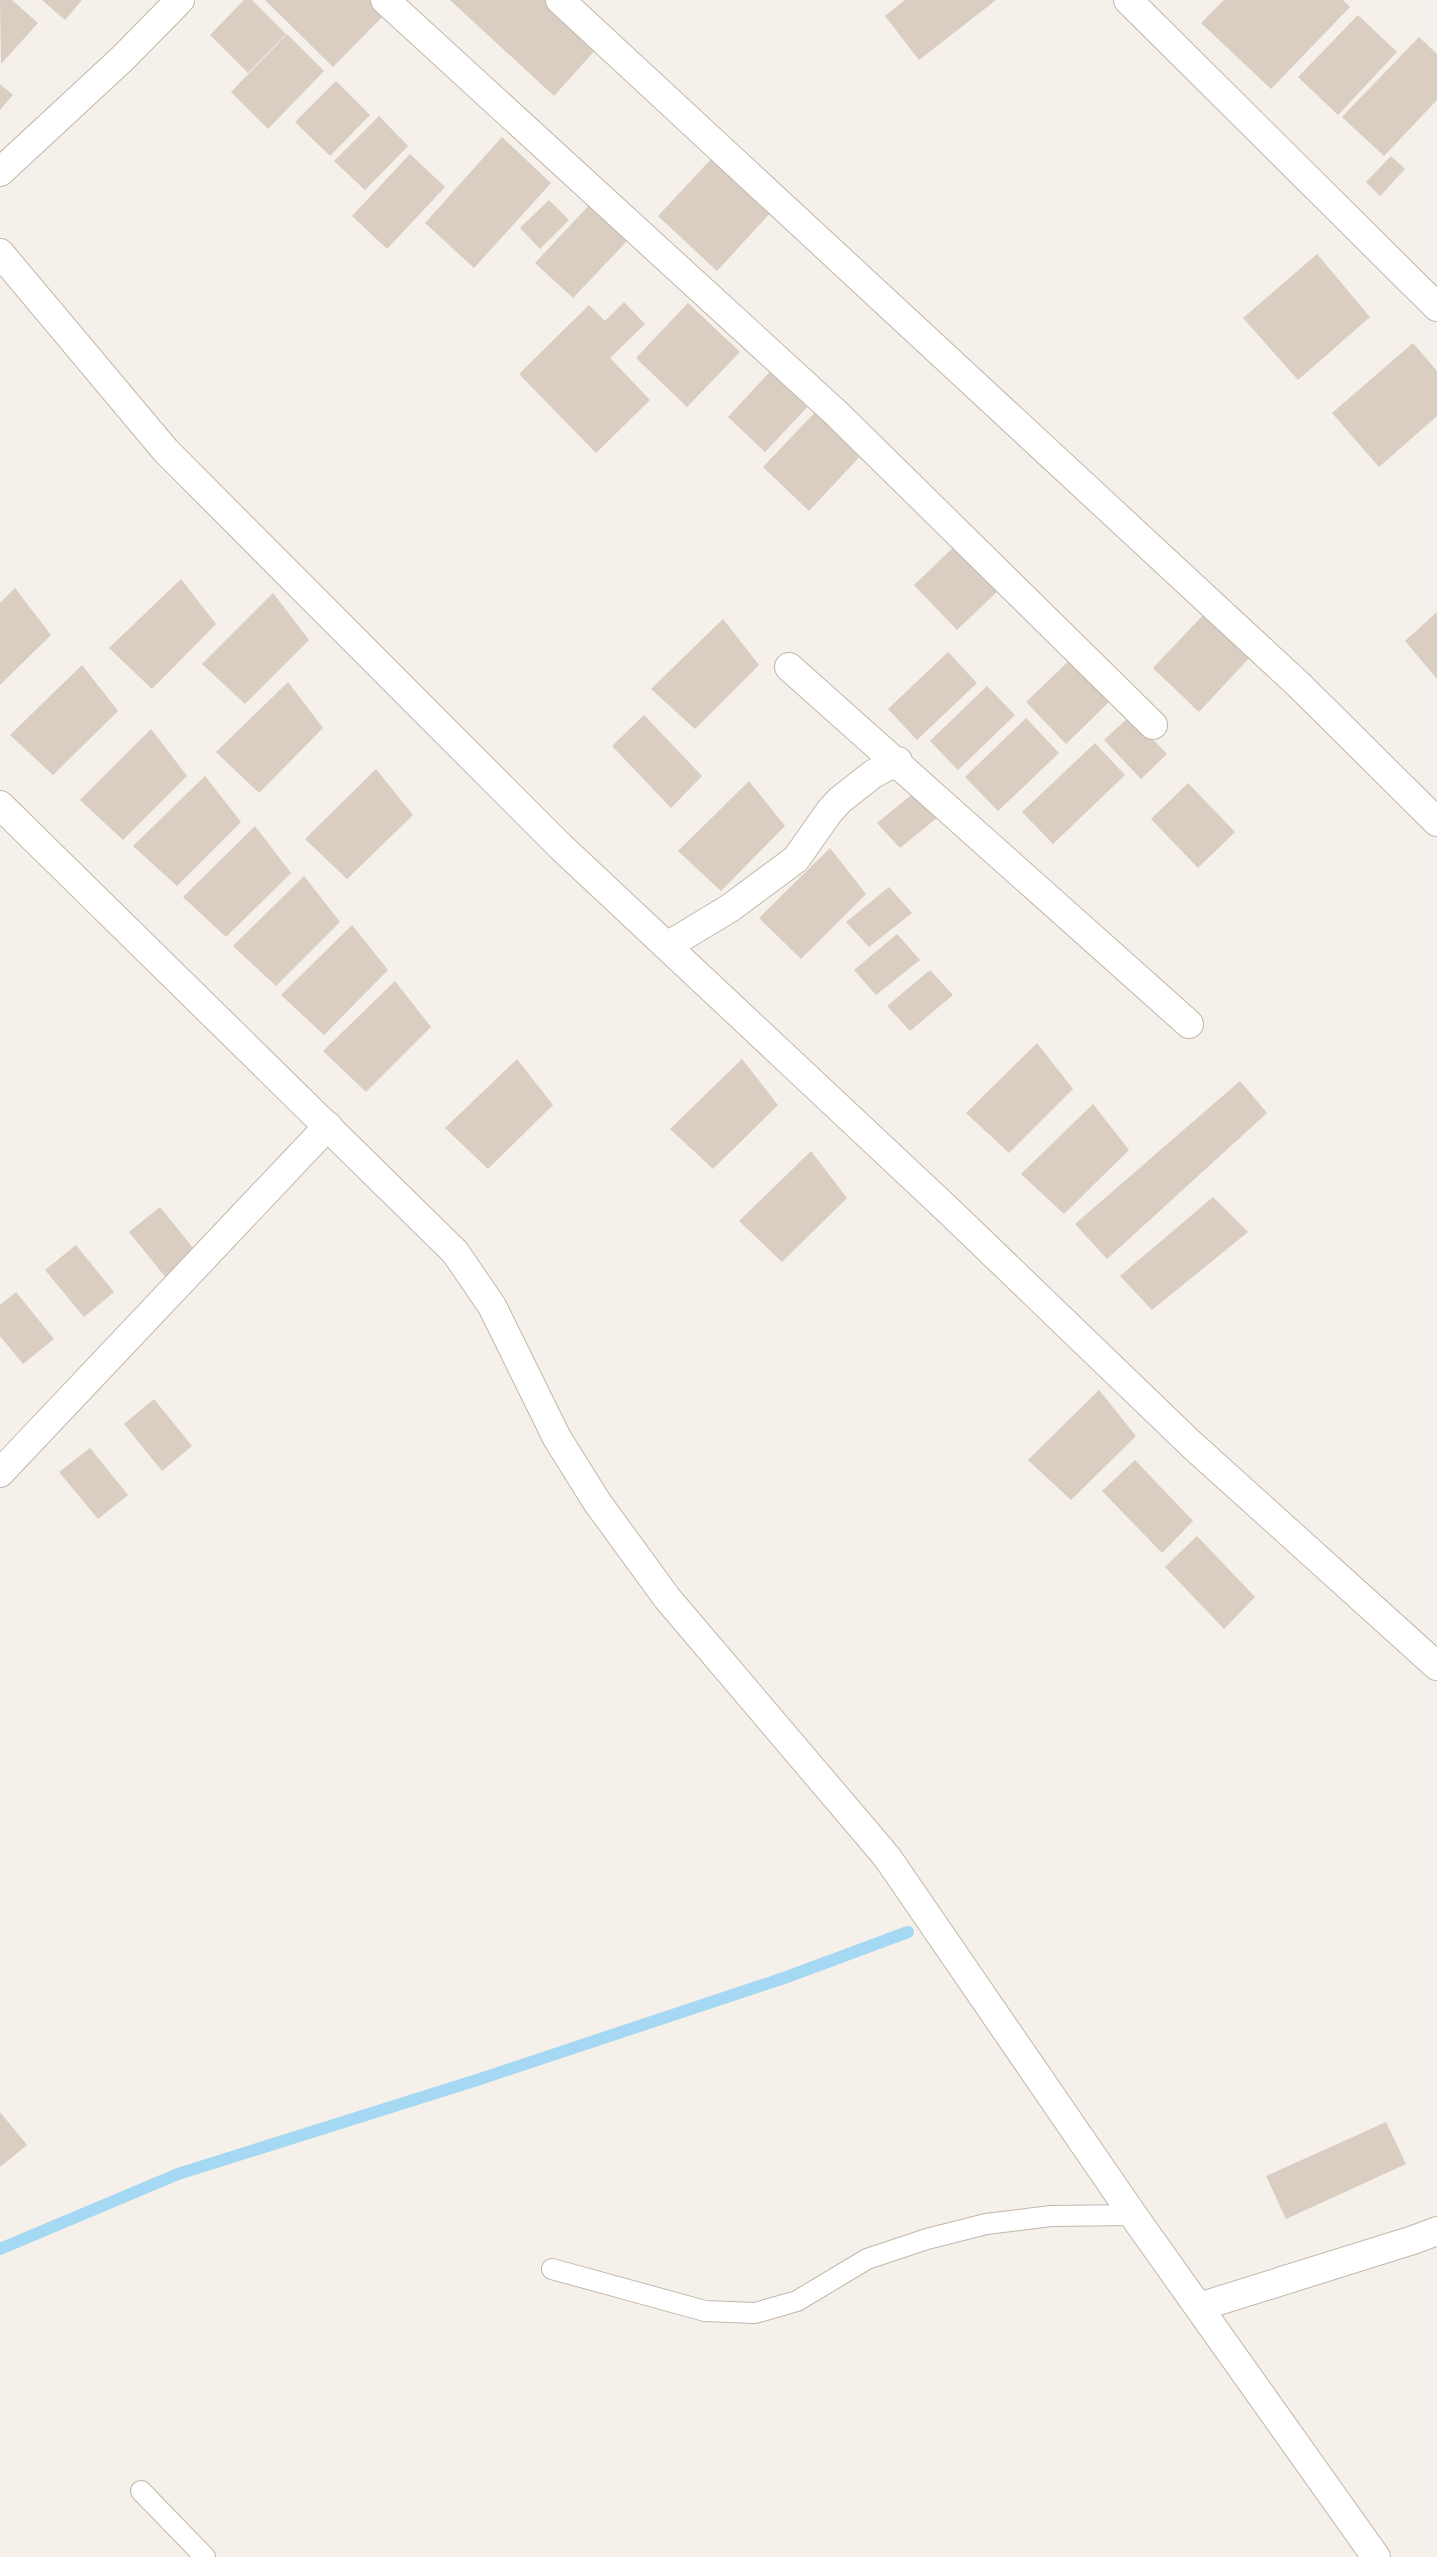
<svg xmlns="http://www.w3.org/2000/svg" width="1437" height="2557" font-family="'Fira Sans',sans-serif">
<rect width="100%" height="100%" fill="#f5f0e9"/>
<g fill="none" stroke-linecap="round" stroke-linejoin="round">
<!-- stream -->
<path stroke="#a5d8f2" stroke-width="12" d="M 0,2249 L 178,2174 L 477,2080 L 784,1978 L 908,1932"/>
</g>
<!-- building -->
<g fill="#d9cec1">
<path d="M 0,0 L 12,0 L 38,23 L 1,64 Z"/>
<path d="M 42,0 L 82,0 L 65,20 Z"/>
<path d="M 244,0 L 252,0 L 286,34 L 248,73 L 210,35 Z"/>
<path d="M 265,0 L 373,0 L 386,13 L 333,67 Z"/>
<path d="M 450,0 L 547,0 L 598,47 L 554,96 Z"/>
<path d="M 905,0 L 996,0 L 919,60 L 885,16 Z"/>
<path d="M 1224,0 L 1343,0 L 1350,7 L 1271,89 L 1201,23 Z"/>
<path d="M 1358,15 L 1397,52 L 1338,115 L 1298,77 Z"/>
<path d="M 287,34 L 324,71 L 268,129 L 231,92 Z"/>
<path d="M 1419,37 L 1437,54 L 1437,100 L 1384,156 L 1342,117 Z"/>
<path d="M 336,81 L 370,115 L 330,156 L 295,122 Z"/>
<path d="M 0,84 L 13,95 L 0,110 Z"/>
<path d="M 379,116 L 408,146 L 365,190 L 334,161 Z"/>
<path d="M 502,137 L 551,183 L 474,268 L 425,223 Z"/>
<path d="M 410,154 L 445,187 L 387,249 L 352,216 Z"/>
<path d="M 1391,156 L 1405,169 L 1380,196 L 1366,182 Z"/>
<path d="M 713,157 L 772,211 L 717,271 L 658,216 Z"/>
<path d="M 549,200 L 569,220 L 540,249 L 520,228 Z"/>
<path d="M 591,203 L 629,239 L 573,298 L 535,263 Z"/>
<path d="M 1317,254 L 1370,317 L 1298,380 L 1243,318 Z"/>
<path d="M 624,302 L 645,324 L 610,358 L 650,400 L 596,453 L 519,374 L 589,305 L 605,321 Z"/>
<path d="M 688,303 L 740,352 L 687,407 L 636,358 Z"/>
<path d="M 1413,343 L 1437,371 L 1437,416 L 1379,467 L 1332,413 Z"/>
<path d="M 776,365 L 813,401 L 765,452 L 728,417 Z"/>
<path d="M 819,408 L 865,451 L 809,511 L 763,467 Z"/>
<path d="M 958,543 L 1001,588 L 957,630 L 914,585 Z"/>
<path d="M 181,579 L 216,624 L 152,689 L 109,648 Z"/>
<path d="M 15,588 L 51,635 L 0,685 L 0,603 Z"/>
<path d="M 273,593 L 309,640 L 245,704 L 202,664 Z"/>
<path d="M 1437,612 L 1437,679 L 1405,641 Z"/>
<path d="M 1205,613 L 1251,656 L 1199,712 L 1153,668 Z"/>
<path d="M 723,619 L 759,665 L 695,729 L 651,689 Z"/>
<path d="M 948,652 L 977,683 L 917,740 L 888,709 Z"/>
<path d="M 1072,658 L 1112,699 L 1066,744 L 1026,702 Z"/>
<path d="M 82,665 L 118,711 L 53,775 L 10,735 Z"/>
<path d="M 288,682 L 323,728 L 259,793 L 216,752 Z"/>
<path d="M 987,686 L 1015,715 L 958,770 L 930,741 Z"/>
<path d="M 644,715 L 702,776 L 671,808 L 612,746 Z"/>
<path d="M 1130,716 L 1167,754 L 1141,779 L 1104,740 Z"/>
<path d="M 1026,718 L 1059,753 L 998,811 L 965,777 Z"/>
<path d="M 151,729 L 187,776 L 123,840 L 80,800 Z"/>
<path d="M 1095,743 L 1125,775 L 1053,844 L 1022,812 Z"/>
<path d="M 376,769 L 413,815 L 347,879 L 305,839 Z"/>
<path d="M 205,776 L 241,822 L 177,886 L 133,846 Z"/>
<path d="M 749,781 L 785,826 L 721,891 L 678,851 Z"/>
<path d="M 1188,783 L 1235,832 L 1198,868 L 1151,819 Z"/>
<path d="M 920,788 L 943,813 L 900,848 L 877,823 Z"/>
<path d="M 255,826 L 291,873 L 226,937 L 183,897 Z"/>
<path d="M 830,848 L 866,894 L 801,959 L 759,918 Z"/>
<path d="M 304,876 L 340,922 L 276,986 L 233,946 Z"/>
<path d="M 889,887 L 912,913 L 869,947 L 846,922 Z"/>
<path d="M 352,925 L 388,970 L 324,1035 L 281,995 Z"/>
<path d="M 897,934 L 920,960 L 876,995 L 854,970 Z"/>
<path d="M 930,970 L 953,995 L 910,1031 L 887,1006 Z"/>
<path d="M 395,981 L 431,1027 L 366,1092 L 323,1051 Z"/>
<path d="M 1037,1043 L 1073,1089 L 1009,1153 L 966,1113 Z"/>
<path d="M 517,1059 L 553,1105 L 488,1169 L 445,1128 Z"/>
<path d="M 742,1059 L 778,1105 L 713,1169 L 670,1129 Z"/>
<path d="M 1240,1081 L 1267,1113 L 1107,1259 L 1075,1224 Z"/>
<path d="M 1093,1104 L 1129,1150 L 1064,1214 L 1021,1174 Z"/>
<path d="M 811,1151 L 847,1198 L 782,1262 L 739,1221 Z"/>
<path d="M 1213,1197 L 1248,1232 L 1152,1310 L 1120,1276 Z"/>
<path d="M 160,1207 L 198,1254 L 167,1279 L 129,1232 Z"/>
<path d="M 76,1245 L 114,1292 L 84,1317 L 45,1270 Z"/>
<path d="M 16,1292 L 54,1339 L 23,1364 L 0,1336 L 0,1305 Z"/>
<path d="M 1099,1390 L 1136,1436 L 1071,1500 L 1028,1460 Z"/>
<path d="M 154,1399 L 192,1446 L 162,1471 L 124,1424 Z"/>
<path d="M 90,1448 L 128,1495 L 98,1519 L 59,1472 Z"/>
<path d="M 1135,1460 L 1193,1521 L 1162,1553 L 1102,1491 Z"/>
<path d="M 1197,1536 L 1255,1597 L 1224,1629 L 1165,1567 Z"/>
<path d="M 0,2112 L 27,2145 L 0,2167 Z"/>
<path d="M 1386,2122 L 1406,2164 L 1286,2219 L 1266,2176 Z"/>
</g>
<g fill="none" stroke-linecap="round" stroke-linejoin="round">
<defs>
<g id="lane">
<path d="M 552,2269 L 705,2311 L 755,2313 L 797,2301 L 867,2259 L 927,2239 L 986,2224 L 1051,2216 L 1133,2215"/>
<path d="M 141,2491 L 205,2557"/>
</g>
<g id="street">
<path d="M 385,0 L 836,413 L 1153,725"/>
<path d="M 560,0 L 1299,685 L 1437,822"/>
<path d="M 1128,0 L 1437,307"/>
<path d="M 0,172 L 123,58 L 180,0"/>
<path d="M 0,253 L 166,451 L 560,846 L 948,1210 L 1192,1445 L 1437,1666"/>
<path d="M 789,667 L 1189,1024"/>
<path d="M 0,805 L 455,1252 L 492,1306 L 557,1438 L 597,1502 L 667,1598 L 887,1857 L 1133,2215 L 1376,2557"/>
<path d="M 667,946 L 730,908 L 796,859 L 829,812 L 840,800 L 873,774 L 898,761"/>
<path d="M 0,1473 L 328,1126"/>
<path d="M 1199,2307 L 1413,2240 L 1437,2231"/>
</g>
</defs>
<!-- lane casing -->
<use href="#lane" stroke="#c0b7ab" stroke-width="22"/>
<!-- street casing -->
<use href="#street" stroke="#c0b7ab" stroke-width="30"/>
<!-- lane -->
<use href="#lane" stroke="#fff" stroke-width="20"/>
<!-- street -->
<use href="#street" stroke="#fff" stroke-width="28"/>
</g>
</svg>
